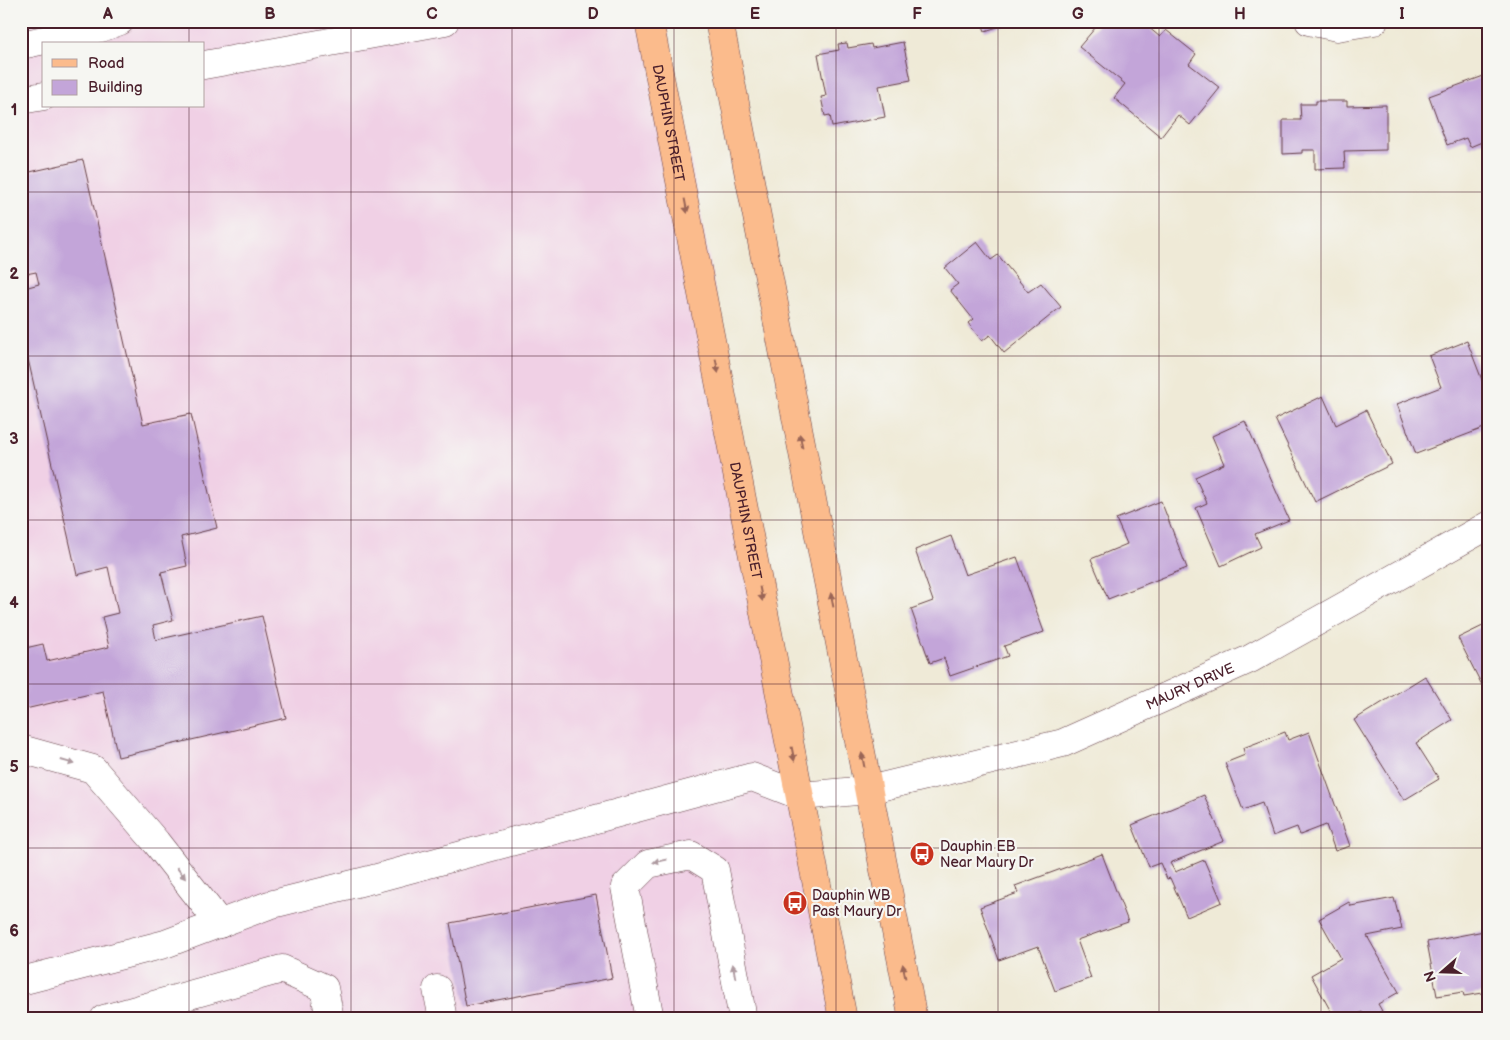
<svg xmlns="http://www.w3.org/2000/svg" width="1510" height="1040" font-family="'Balsamiq Sans',sans-serif">
<rect width="100%" height="100%" fill="#f6f6f2"/>
<filter id="ink" filterUnits="userSpaceOnUse"><feTurbulence type="fractalNoise" baseFrequency=".02" numOctaves="2"/><feDisplacementMap in="SourceGraphic" scale="10" xChannelSelector="R" yChannelSelector="G"/><feConvolveMatrix kernelMatrix="1 2 1 2 8 2 1 2 1" color-interpolation-filters="sRGB"/></filter>
<filter id="wash" filterUnits="userSpaceOnUse"><feTurbulence type="fractalNoise" baseFrequency=".0096" numOctaves="4" result="noise"/><feDisplacementMap in="SourceGraphic" scale="20" xChannelSelector="R" yChannelSelector="G"/><feGaussianBlur stdDeviation="1.12" result="paint"/><feColorMatrix in="noise" values="0 0 0 0 0 0 0 0 0 0 0 0 0 0 0 0 0 1.4 0 .05"/><feComposite in="paint" operator="in"/></filter>
<g filter="url(#wash)">
<rect width="100%" height="100%" fill="#efead7"/>
<!-- built -->
<path fill="#f0d0e5" fill-rule="evenodd" d="M 21,21 L 666,21 L 847,1019 L 21,1019 ZM 44,44 L 204,44 L 204,106 L 44,106 Z"/>
<g id="blocks">
<!-- building -->
<g fill="#c3a5d9">
<path d="M 981,21 L 1013,21 L 1013,22 L 985,31 Z"/>
<path d="M 1101,21 L 1141,21 L 1160,37 L 1166,30 L 1196,54 L 1189,64 L 1220,88 L 1190,125 L 1178,115 L 1161,137 L 1114,98 L 1125,84 L 1079,47 Z"/>
<path d="M 903,42 L 911,80 L 879,86 L 885,117 L 832,127 L 830,115 L 825,116 L 821,97 L 826,96 L 818,54 L 839,50 L 838,44 L 847,43 L 848,48 L 871,44 L 872,48 Z"/>
<path d="M 1489,74 L 1489,139 L 1470,147 L 1466,138 L 1447,145 L 1429,96 Z"/>
<path d="M 1316,101 L 1347,101 L 1347,106 L 1386,105 L 1386,150 L 1344,151 L 1345,168 L 1315,169 L 1315,150 L 1302,150 L 1302,153 L 1283,154 L 1283,120 L 1301,120 L 1300,104 L 1316,104 Z"/>
<path d="M 83,160 L 143,424 L 191,414 L 217,528 L 181,537 L 187,566 L 161,572 L 173,620 L 153,625 L 156,640 L 262,616 L 286,718 L 118,757 L 103,691 L 21,710 L 21,649 L 43,644 L 47,661 L 109,647 L 102,617 L 118,613 L 108,567 L 77,575 L 21,328 L 21,289 L 39,284 L 36,272 L 21,275 L 21,174 Z"/>
<path d="M 977,242 L 991,260 L 998,255 L 1028,292 L 1041,283 L 1061,307 L 1004,353 L 990,335 L 982,341 L 968,323 L 973,319 L 950,290 L 958,284 L 945,268 Z"/>
<path d="M 1467,341 L 1489,398 L 1489,426 L 1416,454 L 1397,404 L 1441,387 L 1429,356 Z"/>
<path d="M 1323,396 L 1336,425 L 1366,410 L 1392,464 L 1315,502 L 1275,419 Z"/>
<path d="M 1245,421 L 1289,520 L 1255,534 L 1261,547 L 1221,566 L 1196,508 L 1207,503 L 1195,477 L 1224,464 L 1212,436 Z"/>
<path d="M 1161,501 L 1187,568 L 1108,599 L 1091,559 L 1127,544 L 1116,519 Z"/>
<path d="M 951,536 L 965,575 L 1017,557 L 1044,632 L 1004,646 L 1008,656 L 950,676 L 944,658 L 930,663 L 911,609 L 933,601 L 915,550 Z"/>
<path d="M 1489,623 L 1489,684 L 1483,687 L 1458,638 Z"/>
<path d="M 1425,676 L 1452,720 L 1416,743 L 1439,779 L 1404,800 L 1354,720 Z"/>
<path d="M 1285,732 L 1288,740 L 1309,732 L 1350,846 L 1335,851 L 1326,825 L 1300,835 L 1297,827 L 1273,836 L 1262,803 L 1243,810 L 1225,763 L 1245,755 L 1243,748 Z"/>
<path d="M 1204,795 L 1224,841 L 1170,863 L 1175,872 L 1204,860 L 1222,902 L 1187,917 L 1170,878 L 1167,879 L 1160,863 L 1149,867 L 1132,825 Z"/>
<path d="M 1102,854 L 1128,922 L 1077,940 L 1091,978 L 1055,991 L 1038,946 L 999,960 L 980,907 L 1018,893 L 1015,886 Z"/>
<path d="M 596,895 L 612,978 L 466,1006 L 450,923 Z"/>
<path d="M 1394,898 L 1402,929 L 1367,936 L 1399,992 L 1378,1004 L 1382,1011 L 1367,1019 L 1362,1012 L 1351,1019 L 1335,1019 L 1311,975 L 1341,958 L 1319,919 L 1349,902 L 1351,906 Z"/>
<path d="M 1489,930 L 1489,992 L 1464,996 L 1463,992 L 1437,996 L 1427,942 Z"/>
</g>
</g>
</g>
<g filter="url(#ink)">
<use href="#blocks" fill-opacity="0" stroke="#633d45" stroke-width="1"/>
<g fill="none" stroke-linecap="round" stroke-linejoin="round">
<defs>
<g id="minor">
<path d="M 1309,21 L 1337,27 L 1374,21"/>
<path d="M 21,45 L 101,28 L 120,21"/>
<path d="M 204,65 L 445,21"/>
<path d="M 21,100 L 44,96"/>
<path d="M 21,749 L 93,769 L 156,842 L 220,924"/>
<path id="s1" d="M 21,981 L 165,944 L 269,905 L 373,879 L 752,777 L 801,796 L 868,790 L 1063,743 L 1250,659 L 1489,525"/>
<path d="M 437,989 L 443,1019"/>
<path d="M 104,1019 L 282,969 L 324,988 L 330,1019"/>
<path d="M 650,1019 L 625,887 L 648,864 L 691,855 L 715,870 L 743,1019"/>
</g>
<g id="major">
<path id="s2" d="M 649,21 L 843,1019"/>
<path d="M 719,21 L 913,1019"/>
</g>
</defs>
<!-- minor casing -->
<use href="#minor" stroke="#633d45" stroke-width="29"/>
<!-- major casing -->
<use href="#major" stroke="#633d45" stroke-width="29"/>
<!-- minor -->
<use href="#minor" stroke="#fff" stroke-width="28"/>
<!-- major -->
<use href="#major" stroke="#fbbb8c" stroke-width="28"/>
</g>
<!-- one-way arrows -->
<defs><path id="oneway-solid" d="M-6-.8H1V-3.2L6.5 0L1 3.2V.8H-6Z" transform="scale(1.25)"/></defs>
<g fill="#9a6557">
<use href="#oneway-solid" transform="translate(686 206) rotate(79)"/>
<use href="#oneway-solid" transform="translate(717 366) rotate(79)"/>
<use href="#oneway-solid" transform="translate(801 441) rotate(-101)"/>
<use href="#oneway-solid" transform="translate(761 594) rotate(79)"/>
<use href="#oneway-solid" transform="translate(832 600) rotate(-101)"/>
<use href="#oneway-solid" transform="translate(793 754) rotate(79)"/>
<use href="#oneway-solid" transform="translate(863 760) rotate(-101)"/>
<use href="#oneway-solid" transform="translate(904 971) rotate(-101)"/>
</g>
<g fill="#ae9aa0">
<use href="#oneway-solid" transform="translate(68 762) rotate(16)"/>
<use href="#oneway-solid" transform="translate(660 861) rotate(168)"/>
<use href="#oneway-solid" transform="translate(181 873) rotate(52)"/>
<use href="#oneway-solid" transform="translate(734 971) rotate(-100)"/>
</g>
</g>
<!-- grid -->
<path fill="none" stroke="#4a1f2b" stroke-width="1" stroke-opacity="0.55" d="M 189,21 L 189,44M 351,21 L 351,1019M 512,21 L 512,1019M 674,21 L 674,1019M 836,21 L 836,1019M 998,21 L 998,1019M 1159,21 L 1159,1019M 1321,21 L 1321,1019M 189,106 L 189,1019M 21,192 L 1489,192M 21,356 L 1489,356M 21,520 L 1489,520M 21,684 L 1489,684M 21,848 L 1489,848"/>
<!-- icons -->
<defs>
<symbol id="bus-disc" viewBox="-11 -11 22 22"><circle r="9.5" fill="#c8321e" stroke="#f6f6f2"/><path d="M-5-6H5V4H4V6H2V4H-2V6H-4V4H-5ZM-3.5-4V0h7V-4ZM-3.5 1.2v1.5H-2V1.2ZM2 1.2v1.5H3.5V1.2Z" fill="#fff"/></symbol>
</defs>
<g fill-rule="evenodd">
<use href="#bus-disc" x="908" y="840" width="28" height="28"/>
<use href="#bus-disc" x="781" y="889" width="28" height="28"/>
</g>
<g text-anchor="middle" dominant-baseline="central" stroke-width="4.5" stroke-linejoin="round" paint-order="stroke">
<!-- street labels -->
<g font-size="14" fill="#4a1f2b" stroke="#f6f6f2">
<text stroke="none"><textPath href="#s2" startOffset="104">DAUPHIN STREET</textPath></text>
<text stroke="none"><textPath href="#s2" startOffset="509">DAUPHIN STREET</textPath></text>
<text stroke="none"><textPath href="#s1" startOffset="1219">MAURY DRIVE</textPath></text>
</g>
<!-- poi labels -->
<g font-size="14" fill="#4a1f2b" stroke="#f6f6f2" text-anchor="start">
<text x="940" y="846">Dauphin EB<tspan x="940" dy="16">Near Maury Dr</tspan></text>
<text x="812" y="895">Dauphin WB<tspan x="812" dy="16">Past Maury Dr</tspan></text>
</g>
</g>
<!-- margin -->
<rect width="1510" height="1040" fill="none" stroke="#f6f6f2" stroke-width="55"/>
<!-- legend -->
<rect x="42" y="42" width="162" height="65" fill="#f6f6f2" stroke="#b1a0a2"/>
<rect x="52" y="59" width="25" height="8" fill="#fbbb8c" stroke="#b1a0a2"/>
<text x="88" y="68" font-size="15" fill="#4a1f2b">Road</text>
<rect x="52" y="80" width="25" height="15" fill="#c3a5d9" stroke="#b1a0a2"/>
<text x="88" y="92" font-size="15" fill="#4a1f2b">Building</text>
<!-- north arrow -->
<g transform="translate(1442 972) rotate(250)" stroke="#f6f6f2" stroke-width="4" paint-order="stroke">
<path d="M0-4L9 19L0 12L-9 19Z" fill="#4a1f2b"/>
<text y="-8" font-size="14" font-weight="bold" text-anchor="middle" fill="#4a1f2b">N</text>
</g>
<rect x="28" y="28" width="1454" height="984" fill="none" stroke="#4a1f2b" stroke-width="2"/>
<g font-size="16" text-anchor="middle" font-weight="bold" fill="#4a1f2b">
<text x="108" y="19">A</text>
<text x="270" y="19">B</text>
<text x="432" y="19">C</text>
<text x="593" y="19">D</text>
<text x="755" y="19">E</text>
<text x="917" y="19">F</text>
<text x="1078" y="19">G</text>
<text x="1240" y="19">H</text>
<text x="1402" y="19">I</text>
<text x="14" y="115">1</text>
<text x="14" y="279">2</text>
<text x="14" y="444">3</text>
<text x="14" y="608">4</text>
<text x="14" y="772">5</text>
<text x="14" y="936">6</text>
</g>
</svg>
